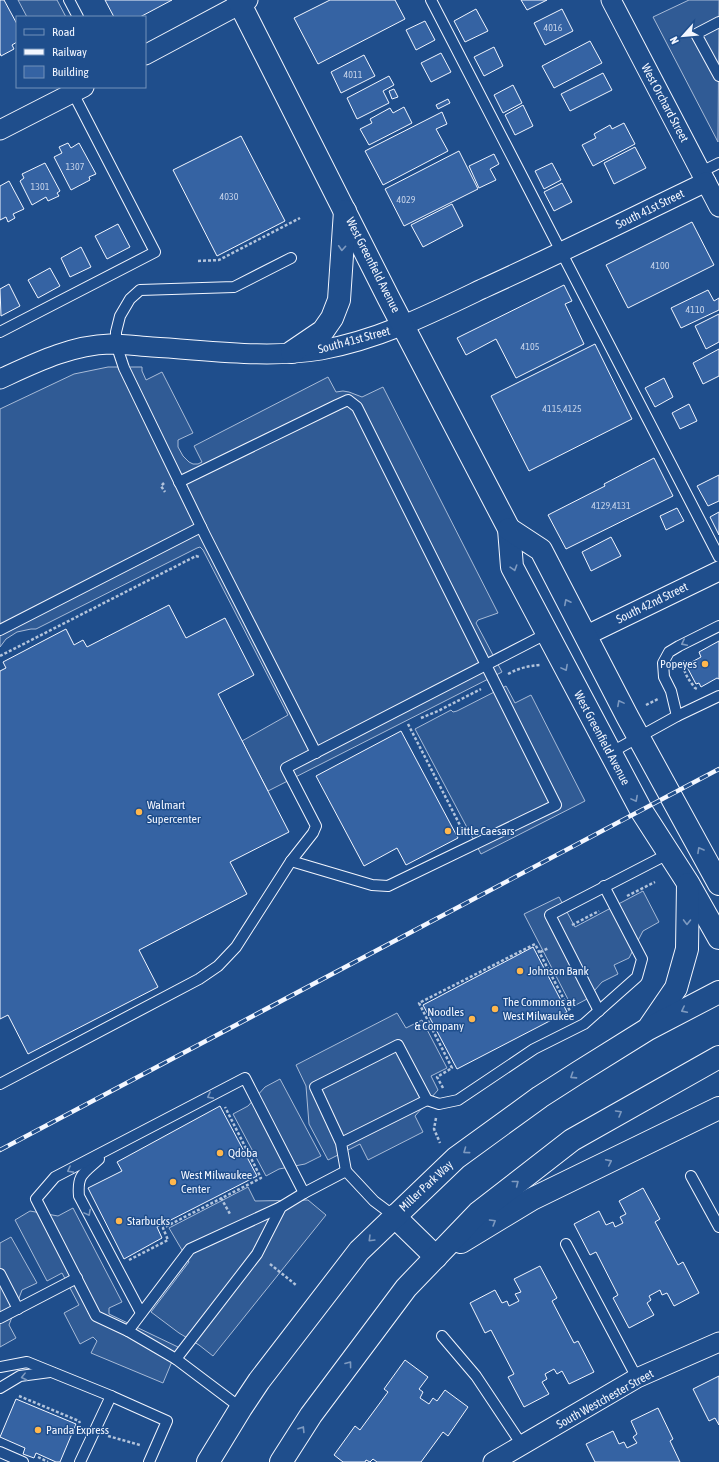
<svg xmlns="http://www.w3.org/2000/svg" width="719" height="1462" font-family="'Asap Condensed',sans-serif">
<rect width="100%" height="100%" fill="#1f4e8c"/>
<!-- built -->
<g fill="#305b95" stroke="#a8bbd7">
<path d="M 18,0 L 57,0 L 66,17 L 27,17 Z"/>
<path d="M 689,0 L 719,0 L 718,142 L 653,17 Z"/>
<path d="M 108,367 L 142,367 L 142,371 L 146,380 L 162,372 L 193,433 L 178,440 L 178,447 L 183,456 L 189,462 L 193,464 L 198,464 L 202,462 L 194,446 L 328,377 L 336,392 L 343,391 L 349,392 L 362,397 L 383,387 L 498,613 L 478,620 L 476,623 L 502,672 L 268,791 L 242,741 L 288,715 L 203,550 L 200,547 L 197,548 L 36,629 L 31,629 L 17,632 L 6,639 L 0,647 L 0,409 L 74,374 Z"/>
<path d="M 506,686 L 515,703 L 531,695 L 585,801 L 481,854 L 415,729 L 451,710 L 453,712 L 457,711 Z"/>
<path d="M 643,891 L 659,922 L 643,931 L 629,958 L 614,965 L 618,974 L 602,982 L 587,999 L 572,1007 L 524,914 L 559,897 L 575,927 Z"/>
<path d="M 397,1013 L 406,1028 L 422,1020 L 447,1068 L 431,1076 L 438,1090 L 415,1116 L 423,1132 L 368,1160 L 360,1144 L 328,1160 L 309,1124 L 306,1086 L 296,1065 Z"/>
<path d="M 280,1079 L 321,1156 L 305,1164 L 279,1169 L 266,1176 L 233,1114 L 248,1106 L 265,1087 Z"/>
<path d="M 248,1187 L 255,1201 L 308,1200 L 326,1215 L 213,1356 L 199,1345 L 179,1333 L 151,1312 L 189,1262 L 169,1228 Z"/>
<path d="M 73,1208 L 122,1302 L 109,1308 L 109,1314 L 178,1347 L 163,1383 L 91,1353 L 97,1341 L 93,1337 L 80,1344 L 64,1313 L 79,1305 L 62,1273 L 47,1281 L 15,1220 L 30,1211 L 58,1216 Z"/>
<path d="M 11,1237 L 37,1283 L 22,1290 L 9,1325 L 16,1338 L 0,1347 L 0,1243 Z"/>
</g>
<!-- building -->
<g fill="#3563a3" stroke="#f2f6ff">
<path d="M 0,0 L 4,0 L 17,24 L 17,42 L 12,45 L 14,49 L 1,56 L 0,53 Z"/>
<path d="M 105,0 L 172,0 L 140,17 L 114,17 Z"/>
<path d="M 330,0 L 395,0 L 405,19 L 318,64 L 294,18 Z"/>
<path d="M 521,0 L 547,0 L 527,10 Z"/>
<path d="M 476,9 L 488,31 L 465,42 L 454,21 Z"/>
<path d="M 562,9 L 573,31 L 545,45 L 534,23 Z"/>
<path d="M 425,21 L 435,40 L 416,50 L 406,30 Z"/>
<path d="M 590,41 L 602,63 L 554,88 L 542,66 Z"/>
<path d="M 494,47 L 503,66 L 484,76 L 474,57 Z"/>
<path d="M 441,53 L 451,72 L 431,82 L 421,63 Z"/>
<path d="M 364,55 L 375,76 L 341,93 L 331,72 Z"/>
<path d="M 603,73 L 612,90 L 570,111 L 561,94 Z"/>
<path d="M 389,76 L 394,85 L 383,91 L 389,103 L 357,119 L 347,98 Z"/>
<path d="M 513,85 L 522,103 L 503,113 L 494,95 Z"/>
<path d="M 394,89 L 398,97 L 392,99 L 389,91 Z"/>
<path d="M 448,99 L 450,103 L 438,109 L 436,105 Z"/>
<path d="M 523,105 L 533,126 L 515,135 L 505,115 Z"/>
<path d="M 404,107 L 412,123 L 369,145 L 360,129 L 372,123 L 370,119 L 390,108 L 393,113 Z"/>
<path d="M 442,112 L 447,124 L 436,129 L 448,151 L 383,185 L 365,151 Z"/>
<path d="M 624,123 L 635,144 L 593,166 L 582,145 L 596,138 L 594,134 L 610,125 L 612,129 Z"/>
<path d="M 241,136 L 285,221 L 217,256 L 173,170 Z"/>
<path d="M 68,143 L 71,148 L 79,143 L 96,174 L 89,177 L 90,180 L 71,190 L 54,157 L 62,153 L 59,147 Z"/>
<path d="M 635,147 L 646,168 L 614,184 L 604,163 Z"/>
<path d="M 459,151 L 478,189 L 404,226 L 385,189 Z"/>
<path d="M 494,154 L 499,164 L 490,169 L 496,180 L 479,188 L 469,166 Z"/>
<path d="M 45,163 L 60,191 L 57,193 L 59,196 L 48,201 L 46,197 L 32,205 L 20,181 L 24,178 L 22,174 Z"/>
<path d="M 552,163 L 561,180 L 544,189 L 535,171 Z"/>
<path d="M 9,181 L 24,209 L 13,214 L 15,218 L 8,222 L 6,217 L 0,220 L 0,186 Z"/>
<path d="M 562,183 L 572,202 L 554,211 L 544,192 Z"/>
<path d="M 452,204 L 463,226 L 423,247 L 411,225 Z"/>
<path d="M 692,222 L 714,265 L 628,308 L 606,265 Z"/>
<path d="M 118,224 L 130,247 L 107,259 L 95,236 Z"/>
<path d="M 81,247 L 91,267 L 70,277 L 61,258 Z"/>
<path d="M 50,268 L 60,286 L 38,298 L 28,280 Z"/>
<path d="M 9,284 L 20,306 L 1,316 L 0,289 Z"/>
<path d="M 564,285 L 572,301 L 565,304 L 584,344 L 516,378 L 496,339 L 466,355 L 457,338 Z"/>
<path d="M 708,290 L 714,301 L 719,298 L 719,310 L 681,328 L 671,308 Z"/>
<path d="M 719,314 L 719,342 L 706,349 L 695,326 Z"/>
<path d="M 595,344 L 632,419 L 529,471 L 491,396 Z"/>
<path d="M 719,349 L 719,376 L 703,384 L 693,363 Z"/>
<path d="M 664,378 L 673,397 L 655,407 L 645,388 Z"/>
<path d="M 689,404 L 697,421 L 680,429 L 672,413 Z"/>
<path d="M 654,458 L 673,496 L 566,549 L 548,515 L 605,486 L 604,484 Z"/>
<path d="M 719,475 L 719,501 L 708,506 L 697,486 Z"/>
<path d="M 677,508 L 684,521 L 666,530 L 660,516 Z"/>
<path d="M 719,512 L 719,535 L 710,517 Z"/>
<path d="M 611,537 L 621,556 L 591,571 L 582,552 Z"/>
<path d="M 169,605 L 186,638 L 225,618 L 254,675 L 218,694 L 289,832 L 230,862 L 247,894 L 139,950 L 158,987 L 28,1054 L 8,1015 L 0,1019 L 0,671 L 6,668 L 3,662 L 66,629 L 74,645 L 83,640 L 87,647 Z"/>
<path d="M 719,641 L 719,679 L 717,678 L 701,687 L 699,683 L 696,684 L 687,667 L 691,665 L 690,663 L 701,657 L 699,652 Z"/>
<path d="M 401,731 L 458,838 L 406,865 L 397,848 L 364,866 L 316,776 Z"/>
<path d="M 533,947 L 567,1012 L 457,1069 L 423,1005 Z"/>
<path d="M 220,1106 L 257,1176 L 157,1227 L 162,1238 L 124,1259 L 88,1188 L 122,1171 L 117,1162 Z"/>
<path d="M 643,1188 L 660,1219 L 655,1222 L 678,1265 L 683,1262 L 699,1293 L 674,1306 L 667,1293 L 662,1295 L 660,1290 L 649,1296 L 651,1300 L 647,1303 L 654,1315 L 629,1328 L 613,1298 L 618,1295 L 596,1252 L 590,1255 L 574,1224 L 599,1211 L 606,1225 L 613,1222 L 615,1227 L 623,1223 L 620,1217 L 626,1214 L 619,1201 Z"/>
<path d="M 540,1266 L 557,1298 L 552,1301 L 574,1343 L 578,1341 L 594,1372 L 569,1384 L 562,1371 L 557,1374 L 554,1369 L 545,1374 L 547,1379 L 542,1382 L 549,1394 L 524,1407 L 508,1377 L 514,1374 L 491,1330 L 485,1333 L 470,1303 L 495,1290 L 502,1303 L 507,1301 L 509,1306 L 519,1301 L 515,1294 L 521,1292 L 514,1279 Z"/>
<path d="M 405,1360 L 428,1377 L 419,1389 L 423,1392 L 420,1398 L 429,1404 L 433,1398 L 437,1401 L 445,1390 L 468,1407 L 448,1436 L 443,1432 L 421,1462 L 377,1462 L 373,1459 L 370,1462 L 366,1460 L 365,1462 L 343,1462 L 334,1455 L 355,1426 L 360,1430 L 388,1392 L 384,1389 Z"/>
<path d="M 719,1376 L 719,1425 L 715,1418 L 709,1421 L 693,1389 Z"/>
<path d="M 16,1399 L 76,1424 L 60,1462 L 56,1462 L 36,1453 L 34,1458 L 23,1454 L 25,1448 L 0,1437 Z"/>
<path d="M 658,1408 L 673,1439 L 670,1441 L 680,1462 L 595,1462 L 586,1444 L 613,1431 L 619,1444 L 624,1442 L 627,1448 L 637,1443 L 633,1437 L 637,1434 L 631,1421 Z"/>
</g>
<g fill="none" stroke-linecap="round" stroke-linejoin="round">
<defs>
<g id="lane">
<path d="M 69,0 L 78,17"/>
<path d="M 431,0 L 719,557"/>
<path d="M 719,22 L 696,34 L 719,76"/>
<path d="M 701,172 L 719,163"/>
<path d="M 291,258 L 234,287 L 140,290 L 130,299 L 120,316 L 116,332 L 116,344 L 124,368 L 205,535 L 316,753"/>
<path d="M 0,332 L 155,252 L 73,93"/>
<path d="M 179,482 L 337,405 L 348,400 L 357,407 L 556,805 L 388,886 L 372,885 L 291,861"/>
<path d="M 0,630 L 201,527"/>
<path d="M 677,716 L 671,691 L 664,677 L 663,663 L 669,652 L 679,646 L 719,626"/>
<path d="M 610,753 L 677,716 L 719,696"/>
<path d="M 599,1011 L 550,915 L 668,854"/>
<path d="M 0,1084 L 199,979 L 218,966 L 236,947 L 291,861 L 313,833 L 316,826 L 286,768 L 546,634"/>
<path d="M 427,1100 L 439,1104 L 458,1100 L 534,1049 L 584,1024 L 637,977 L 642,959 L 604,886"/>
<path d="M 341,1143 L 427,1100 L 398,1045 L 315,1087 L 341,1143 L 346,1171"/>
<path d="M 99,1159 C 84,1173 77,1174 79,1196 L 141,1313"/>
<path d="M 691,1176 L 719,1227"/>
<path d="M 566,1244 L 637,1378"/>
<path d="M 0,1274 L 18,1309"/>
<path d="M 0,1318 L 77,1278"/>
<path d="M 128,1331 L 190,1249 L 281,1207"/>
<path d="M 442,1336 L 476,1376 L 522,1445"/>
<path d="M 176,1359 L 128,1331 L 96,1316 L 36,1199 L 55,1177 L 245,1078 L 304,1193"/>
<path d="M 0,1367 L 27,1362 L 111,1396 L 80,1462"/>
<path d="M 0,1388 L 20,1376 L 50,1372"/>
<path d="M 111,1396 L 167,1421 L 149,1462"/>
<path d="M 241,1408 L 176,1359 L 257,1254 L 281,1207 L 304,1193 L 346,1171 L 374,1201 L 394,1216"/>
<path d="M 0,1452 L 23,1462"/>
</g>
<g id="street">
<path d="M 611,0 L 719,207"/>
<path d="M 145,55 L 248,0"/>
<path d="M 0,130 L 84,87"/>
<path d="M 0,379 C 35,363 71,345 110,344 C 124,344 138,346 152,347 C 207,350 265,359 321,350 C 378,340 430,314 482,289 C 557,255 631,218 706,182"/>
<path d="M 585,636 L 719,571"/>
<path d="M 493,1462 L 637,1378 L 719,1342"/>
</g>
<g id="secondary">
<path d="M 238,0 L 389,299 L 509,529 L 512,567 L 641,810 L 688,883 L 719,938"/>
<path d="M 292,352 L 323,331 L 332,318 L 339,300 L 345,211"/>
<path d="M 509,529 L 541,550 L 627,716 L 719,884"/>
<path d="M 650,1026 L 676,988 L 687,949 L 688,884"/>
<path d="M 394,1216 L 436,1257"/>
<path d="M 461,1242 L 532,1199 L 719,1108"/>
<path d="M 208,1462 L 241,1408 L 259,1381 L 359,1251 L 456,1158 L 540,1097 L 579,1072 L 648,1029 L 719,992"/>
<path d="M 281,1462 L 311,1415 L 406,1288 L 478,1213 L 572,1140 L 719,1057"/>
</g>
</defs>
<!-- lane casing -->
<use href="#lane" stroke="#f2f6ff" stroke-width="12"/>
<!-- street casing -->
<use href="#street" stroke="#f2f6ff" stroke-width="21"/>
<!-- secondary casing -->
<use href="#secondary" stroke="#f2f6ff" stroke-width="24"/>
<!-- path -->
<g stroke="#b3c4dc" stroke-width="2.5" stroke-dasharray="3 2" stroke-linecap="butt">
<path d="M 198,261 L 219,260 L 300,218"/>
<path d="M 164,483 L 161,486 L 165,492"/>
<path d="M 0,656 L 196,556 L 199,557"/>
<path d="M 685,661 L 683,663 C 684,674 689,680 695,688 L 697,689"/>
<path d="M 508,674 C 519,668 528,666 540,665"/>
<path d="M 646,705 L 658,699"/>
<path d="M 421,718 L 438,711 L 481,689"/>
<path d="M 408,724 L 464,833"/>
<path d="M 627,896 L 655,882"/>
<path d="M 572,925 L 599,911"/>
<path d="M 540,952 L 549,948"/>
<path d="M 443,1088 L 437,1077 L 452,1068 L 419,1003 L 535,944 L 570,1011"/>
<path d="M 436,1118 L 434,1129 L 440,1143"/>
<path d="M 221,1198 L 230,1214"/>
<path d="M 129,1260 L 168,1240 L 163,1228 L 261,1178 L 225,1107"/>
<path d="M 270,1264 L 296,1285"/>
<path d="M 19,1396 L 79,1421 L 80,1423"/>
<path d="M 108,1436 L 140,1445"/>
<path d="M 38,1457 L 48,1462"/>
</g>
<!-- lane -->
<use href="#lane" stroke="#1f4e8c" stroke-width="10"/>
<!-- street -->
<use href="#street" stroke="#1f4e8c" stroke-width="19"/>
<!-- secondary -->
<use href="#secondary" stroke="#1f4e8c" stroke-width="22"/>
<defs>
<path id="rail" d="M 0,1150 L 719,769"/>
</defs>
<!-- rail casing -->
<use href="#rail" stroke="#f2f6ff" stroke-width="4.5"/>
<!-- rail -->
<use href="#rail" stroke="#1f4e8c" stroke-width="3" stroke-dasharray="9" stroke-linecap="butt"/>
</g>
<!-- one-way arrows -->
<defs><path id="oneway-chevron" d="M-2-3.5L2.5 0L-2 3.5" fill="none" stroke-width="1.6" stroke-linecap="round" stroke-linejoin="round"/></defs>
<g stroke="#7e9ac0">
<use href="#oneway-chevron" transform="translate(342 248) rotate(94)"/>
<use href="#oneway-chevron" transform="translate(514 568) rotate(73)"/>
<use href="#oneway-chevron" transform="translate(567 602) rotate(-117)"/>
<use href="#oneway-chevron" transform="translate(684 643) rotate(153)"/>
<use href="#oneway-chevron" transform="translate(565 668) rotate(62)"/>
<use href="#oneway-chevron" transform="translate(620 703) rotate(-118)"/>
<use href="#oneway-chevron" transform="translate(635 799) rotate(62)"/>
<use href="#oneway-chevron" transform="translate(700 850) rotate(-119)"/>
<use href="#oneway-chevron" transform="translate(687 922) rotate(91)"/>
<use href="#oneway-chevron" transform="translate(684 1010) rotate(153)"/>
<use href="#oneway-chevron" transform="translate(573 1076) rotate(147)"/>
<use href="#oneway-chevron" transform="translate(210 1096) rotate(152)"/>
<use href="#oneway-chevron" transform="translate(619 1113) rotate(-30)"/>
<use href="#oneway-chevron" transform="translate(466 1151) rotate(144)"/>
<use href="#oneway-chevron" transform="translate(609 1162) rotate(-26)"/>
<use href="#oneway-chevron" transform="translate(70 1170) rotate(152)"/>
<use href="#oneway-chevron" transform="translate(516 1183) rotate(-38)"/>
<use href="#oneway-chevron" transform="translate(88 1213) rotate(62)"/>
<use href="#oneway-chevron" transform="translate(493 1222) rotate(-31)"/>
<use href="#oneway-chevron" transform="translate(371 1239) rotate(135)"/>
<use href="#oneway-chevron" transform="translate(349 1364) rotate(-53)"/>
<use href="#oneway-chevron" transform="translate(24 1377) rotate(166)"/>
<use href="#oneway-chevron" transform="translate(302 1429) rotate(-58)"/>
</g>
<!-- markers -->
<g fill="#ffb74d" stroke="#1f4e8c" stroke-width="1.5">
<circle cx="705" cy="664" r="4"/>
<circle cx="139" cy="812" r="4"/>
<circle cx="448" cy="831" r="4"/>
<circle cx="520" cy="971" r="4"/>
<circle cx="495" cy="1009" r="4"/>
<circle cx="472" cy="1019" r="4"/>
<circle cx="220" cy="1153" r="4"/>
<circle cx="173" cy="1182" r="4"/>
<circle cx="119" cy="1221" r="4"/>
<circle cx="38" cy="1430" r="4"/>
</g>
<g text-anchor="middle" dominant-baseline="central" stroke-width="3" stroke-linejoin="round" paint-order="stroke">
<!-- number labels -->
<g font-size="10" fill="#c3d1e8">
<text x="553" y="27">4016</text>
<text x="353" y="74">4011</text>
<text x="75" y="166">1307</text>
<text x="40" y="186">1301</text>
<text x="229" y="196">4030</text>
<text x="406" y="199">4029</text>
<text x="660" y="265">4100</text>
<text x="695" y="309">4110</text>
<text x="530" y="346">4105</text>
<text x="562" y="408">4115,4125</text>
<text x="611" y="505">4129,4131</text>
</g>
<!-- street labels -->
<g font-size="12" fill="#f2f6ff" stroke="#1f4e8c">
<text transform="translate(665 103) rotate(62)">West Orchard Street</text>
<text transform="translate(650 209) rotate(-26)">South 41st Street</text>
<text transform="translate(373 265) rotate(63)">West Greenfield Avenue</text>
<text transform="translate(354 340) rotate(-15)">South 41st Street</text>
<text transform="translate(652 603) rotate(-26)">South 42nd Street</text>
<text transform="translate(602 738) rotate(62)">West Greenfield Avenue</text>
<text transform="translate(426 1186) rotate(-43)">Miller Park Way</text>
<text transform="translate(605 1399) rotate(-29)">South Westchester Street</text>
</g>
<!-- poi labels -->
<g font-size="12" fill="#f2f6ff" stroke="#1f4e8c" text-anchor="start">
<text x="697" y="664" text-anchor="end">Popeyes</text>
<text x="147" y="805">Walmart<tspan x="147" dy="14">Supercenter</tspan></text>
<text x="456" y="831">Little Caesars</text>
<text x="528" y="971">Johnson Bank</text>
<text x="503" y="1002">The Commons at<tspan x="503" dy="14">West Milwaukee</tspan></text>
<text x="464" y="1012" text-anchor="end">Noodles<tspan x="464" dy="14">&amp; Company</tspan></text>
<text x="228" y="1153">Qdoba</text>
<text x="181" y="1175">West Milwaukee<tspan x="181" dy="14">Center</tspan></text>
<text x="127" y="1221">Starbucks</text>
<text x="46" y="1430">Panda Express</text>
</g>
</g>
<!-- legend -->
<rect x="16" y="16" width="130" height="72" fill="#1f4e8c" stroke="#7391ba"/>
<rect x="24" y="29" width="20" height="6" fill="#1f4e8c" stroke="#7391ba"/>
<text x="52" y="36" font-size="12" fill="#f2f6ff">Road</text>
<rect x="24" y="49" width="20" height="6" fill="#f2f6ff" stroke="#7391ba"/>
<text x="52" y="56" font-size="12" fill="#f2f6ff">Railway</text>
<rect x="24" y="66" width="20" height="12" fill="#3563a3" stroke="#7391ba"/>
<text x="52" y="76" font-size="12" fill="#f2f6ff">Building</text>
<!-- north arrow -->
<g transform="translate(683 36) rotate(243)" stroke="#1f4e8c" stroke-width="3" paint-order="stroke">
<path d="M0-3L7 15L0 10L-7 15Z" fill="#f2f6ff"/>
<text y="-6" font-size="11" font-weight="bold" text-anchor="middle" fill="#f2f6ff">N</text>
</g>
</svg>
